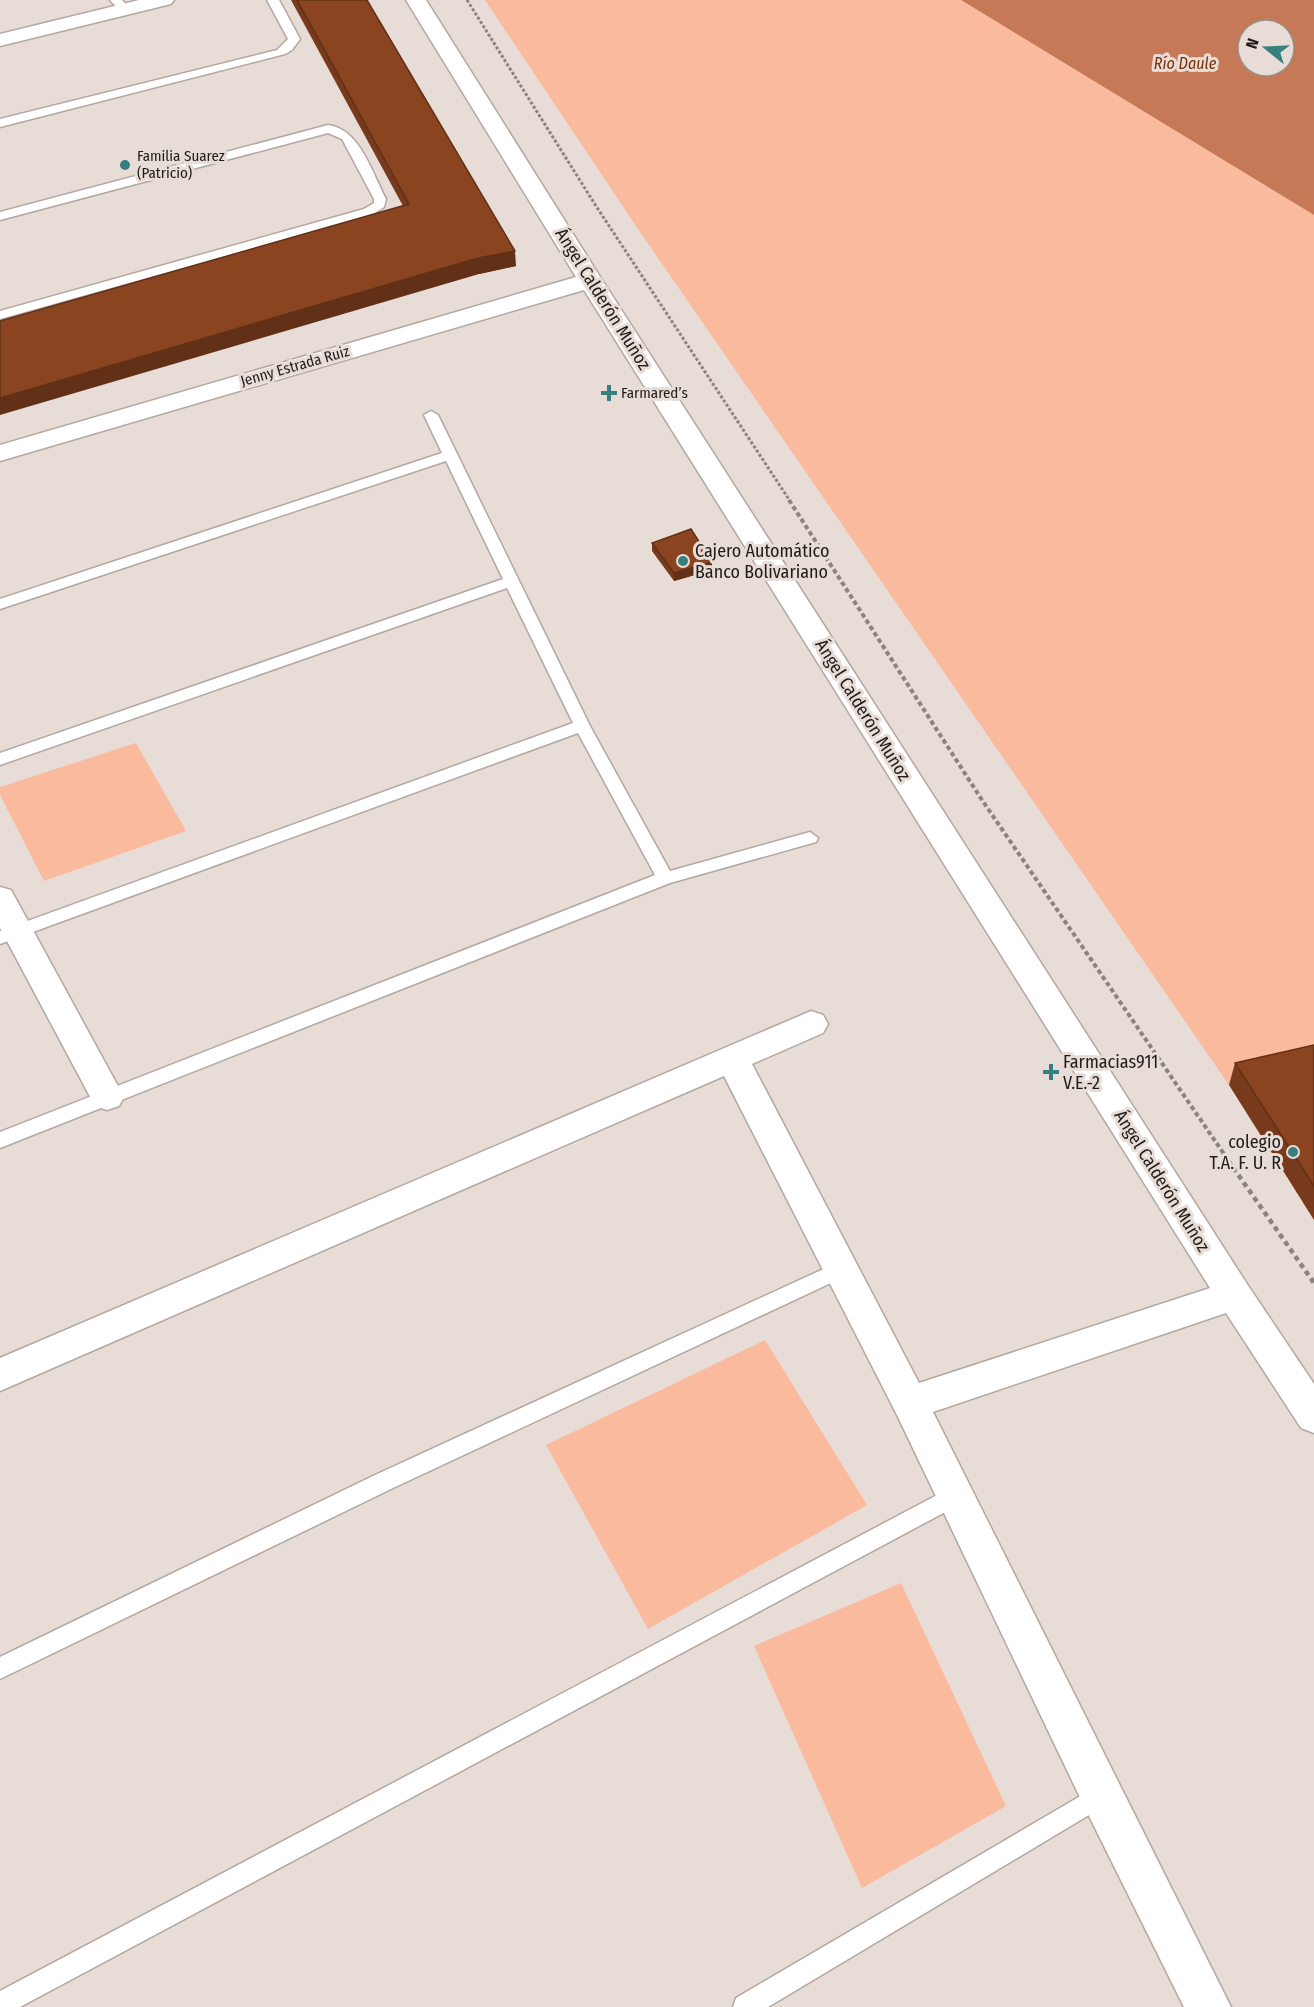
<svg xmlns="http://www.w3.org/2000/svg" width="1314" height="2007" font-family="'Fira Sans Condensed',sans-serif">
<rect width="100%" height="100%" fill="#e8dcd7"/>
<!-- green -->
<g fill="#faba9d">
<path d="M 485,0 L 961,0 L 1314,215 L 1314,1220 L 1229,1085 L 640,232 Z"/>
<path d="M 136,743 L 186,831 L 44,881 L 0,795 L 0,787 Z"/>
<path d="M 765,1340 L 867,1505 L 648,1629 L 546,1445 Z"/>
<path d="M 901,1583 L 1006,1806 L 862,1888 L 754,1646 Z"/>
</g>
<!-- water -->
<path fill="#c67956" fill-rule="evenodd" d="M 962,0 L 1314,0 L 1314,215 L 961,0 ZM 1248,30 L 1284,30 L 1284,66 L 1248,66 Z"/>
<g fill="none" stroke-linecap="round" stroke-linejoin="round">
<defs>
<g id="service">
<path d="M 110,0 L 122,0 L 131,10 L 121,12 Z"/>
<path d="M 267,0 L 279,0 L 300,39 L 292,50 L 285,54 L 0,127 L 0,119 L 277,50 L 288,39 Z"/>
<path d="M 328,125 C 360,129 372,173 386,199 L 384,207 L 372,215 L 0,319 L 0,311 L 364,209 L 374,203 L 374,199 L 342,139 L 328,133 L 0,220 L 0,212 Z"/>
<path d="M 431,411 L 438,415 L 590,726 L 670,871 L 810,832 L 818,838 L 816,842 L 670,883 L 0,1148 L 0,1132 L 655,875 L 578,733 L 0,944 L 0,931 L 573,723 L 507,588 L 0,765 L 0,753 L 503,579 L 446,461 L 0,609 L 0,599 L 442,453 L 424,415 Z"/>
<path d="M 841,1261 L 848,1263 L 851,1269 L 848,1275 L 391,1489 L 0,1679 L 0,1657 L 375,1475 Z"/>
<path d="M 956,1485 L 964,1488 L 967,1495 L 964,1502 L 20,2007 L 0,2007 L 0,1991 Z"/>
<path d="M 1101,1784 L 1109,1787 L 1113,1795 L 1109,1803 L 768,2007 L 733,2007 L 736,1998 Z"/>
</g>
<g id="minor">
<path d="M 139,0 L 174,0 L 171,4 L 0,46 L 0,34 Z"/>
<path d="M 406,0 L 426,0 L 597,272 L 1247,1284 L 1314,1384 L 1314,1433 L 1301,1428 L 1226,1313 L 933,1412 L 1231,2007 L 1184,2007 L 1086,1810 L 897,1415 L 724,1076 L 0,1391 L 0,1358 L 811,1011 L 823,1015 L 828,1024 L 823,1033 L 752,1064 L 919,1383 L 1210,1288 L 584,290 L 0,461 L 0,445 L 576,277 Z"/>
<path d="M 0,887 L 11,890 L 119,1088 L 124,1097 L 119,1106 L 107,1110 L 95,1106 L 0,928 Z"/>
</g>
</defs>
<!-- service casing -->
<use href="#service" stroke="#b3a7a2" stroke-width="3"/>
<!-- minor casing -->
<use href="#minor" stroke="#b3a7a2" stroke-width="3"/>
<!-- path-far2 -->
<path stroke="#8b837f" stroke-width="3" stroke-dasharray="3 2" stroke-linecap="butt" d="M 467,0 L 596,206 L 790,501"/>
<!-- path-far1 -->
<path stroke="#8b837f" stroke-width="4" stroke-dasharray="4.5 3" stroke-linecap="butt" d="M 789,500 L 982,800 L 1224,1154"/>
<!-- path -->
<path stroke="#8b837f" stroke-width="4.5" stroke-dasharray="5 4" stroke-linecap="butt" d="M 1223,1153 L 1314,1283"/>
<!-- service -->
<use href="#service" fill="#fff" fill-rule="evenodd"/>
<!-- minor -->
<use href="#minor" fill="#fff" fill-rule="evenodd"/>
</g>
<!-- wall -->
<g fill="#783a1c">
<path d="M 291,0 L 367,0 L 516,266 L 479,274 L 403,206 Z"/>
<path d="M 652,543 L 712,570 L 674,581 L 652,551 Z"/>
<path d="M 1314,1045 L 1314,1220 L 1229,1085 L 1235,1063 Z"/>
</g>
<!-- shaded-wall -->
<g fill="#613016">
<path d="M 515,251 L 516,266 L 479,274 L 0,415 L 0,398 L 478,258 Z"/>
<path d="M 712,562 L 712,570 L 674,581 L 674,573 Z"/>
</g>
<!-- building -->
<g fill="#8b4420" stroke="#613016" stroke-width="1.5">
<path d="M 297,0 L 367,0 L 515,251 L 478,258 L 0,398 L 0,321 L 409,204 Z"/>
<path d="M 691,529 L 712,562 L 674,573 L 652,543 Z"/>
<path d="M 1314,1045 L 1314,1186 L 1235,1063 Z"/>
</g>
<!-- markers -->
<g fill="#37807f" stroke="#e8dcd7" stroke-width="2">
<circle cx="125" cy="165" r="6"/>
<path d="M606 384h6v6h6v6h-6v6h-6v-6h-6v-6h6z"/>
<circle cx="683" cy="561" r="6"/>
<path d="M1048 1063h6v6h6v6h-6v6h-6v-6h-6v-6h6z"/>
<circle cx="1293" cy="1152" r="6"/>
</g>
<g text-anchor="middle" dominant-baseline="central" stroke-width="6" stroke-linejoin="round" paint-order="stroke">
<!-- far-poi labels -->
<g font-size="15" fill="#201c1a" stroke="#e8dcd7" text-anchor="start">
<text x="137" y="156">Familia Suarez<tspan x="137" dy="17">(Patricio)</tspan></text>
<text x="621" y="393">Farmared’s</text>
</g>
<!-- far-street labels -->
<g font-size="15" fill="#201c1a" stroke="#e8dcd7">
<text transform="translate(295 366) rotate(-16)">Jenny Estrada Ruiz</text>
</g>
<!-- far-water labels -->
<g font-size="16" font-style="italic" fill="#773006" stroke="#e8dcd7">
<text x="1185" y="63">Río Daule</text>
</g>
<!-- street labels -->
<g font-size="18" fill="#201c1a" stroke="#e8dcd7">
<text transform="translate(603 299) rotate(58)">Ángel Calderón Muñoz</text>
<text transform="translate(863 710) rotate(58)">Ángel Calderón Muñoz</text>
<text transform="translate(1162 1181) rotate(58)">Ángel Calderón Muñoz</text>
</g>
<!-- poi labels -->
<g font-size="18" fill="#201c1a" stroke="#e8dcd7" text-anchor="start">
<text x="695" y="551">Cajero Automático<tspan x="695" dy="21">Banco Bolivariano</tspan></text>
<text x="1063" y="1062">Farmacias911<tspan x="1063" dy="21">V.E.-2</tspan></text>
<text x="1281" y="1142" text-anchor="end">colegio<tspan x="1281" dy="21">T.A. F. U. R</tspan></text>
</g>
</g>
<!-- north arrow -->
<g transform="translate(1266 48) rotate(288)"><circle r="28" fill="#e8dcd7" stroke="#988f8b" stroke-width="1.5"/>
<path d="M0-4.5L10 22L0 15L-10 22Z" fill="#37807f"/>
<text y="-9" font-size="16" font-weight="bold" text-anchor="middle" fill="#201c1a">N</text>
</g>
</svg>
